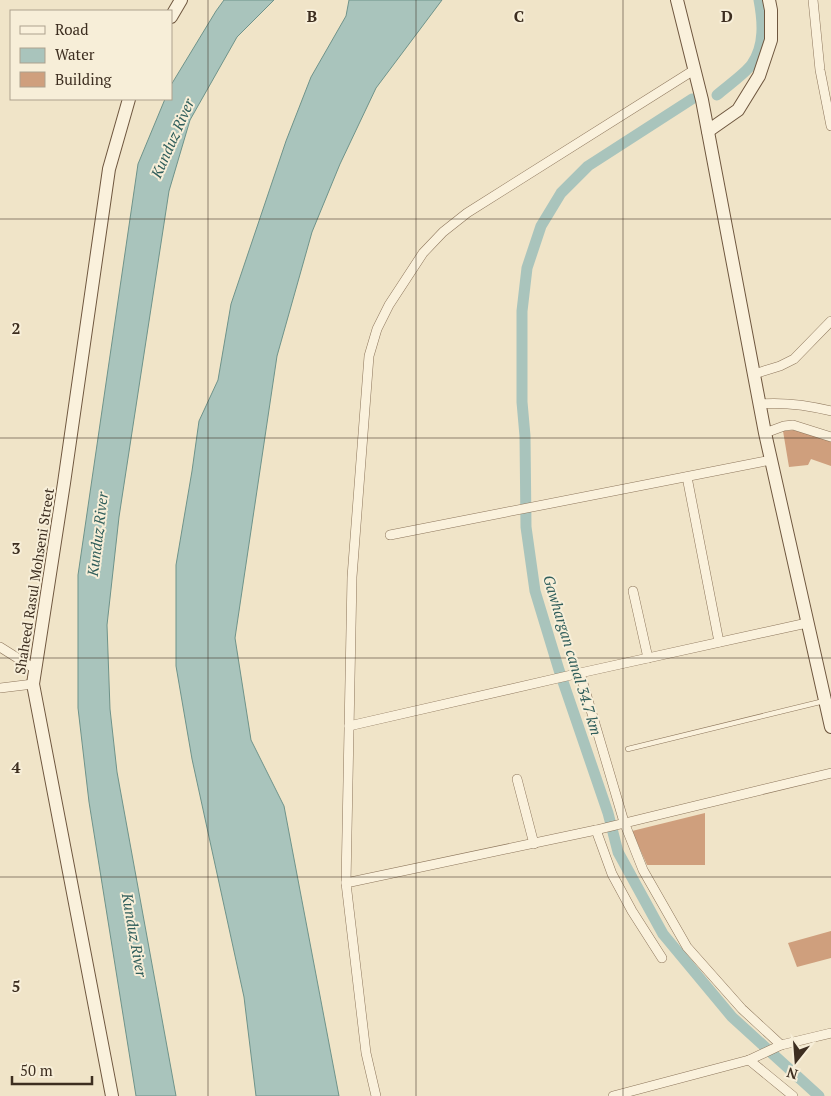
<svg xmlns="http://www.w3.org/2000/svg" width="831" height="1096" font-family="'PT Serif',serif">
<rect width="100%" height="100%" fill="#f0e4c8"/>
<!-- water -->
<g fill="#a9c4bc" stroke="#6f938a">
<path d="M 224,0 L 274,0 L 237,37 L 190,120 L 169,191 L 119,517 L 107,625 L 110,709 L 117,772 L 176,1096 L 136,1096 L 89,802 L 78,708 L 78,575 L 138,164 L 165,99 L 171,99 L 171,85 L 216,11 Z"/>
<path d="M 349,0 L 442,0 L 376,88 L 340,164 L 312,232 L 277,356 L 235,638 L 251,740 L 284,806 L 339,1096 L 256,1096 L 244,997 L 192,759 L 176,666 L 176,565 L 192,471 L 199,421 L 218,380 L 231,304 L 286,141 L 311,77 L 346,16 Z"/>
</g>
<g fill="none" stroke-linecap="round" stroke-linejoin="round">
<!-- canal -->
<g stroke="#a9c4bc" stroke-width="11">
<path d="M 717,95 C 726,87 746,73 752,64 C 765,45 763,21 759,0"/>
<path d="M 692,99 L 588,166 L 561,193 L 541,226 L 527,268 L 522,311 L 522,402 L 525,436 L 526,527 L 535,591 L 559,670 L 608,813 L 618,852 L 663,934 L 732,1017 L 819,1096"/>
</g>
</g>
<!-- building -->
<g fill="#cf9f7d">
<path d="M 794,430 L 831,441 L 831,466 L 811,459 L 808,465 L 789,467 L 783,431 Z"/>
<path d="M 705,813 L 705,865 L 647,865 L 632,831 Z"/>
<path d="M 831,931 L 831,958 L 797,967 L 788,943 Z"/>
</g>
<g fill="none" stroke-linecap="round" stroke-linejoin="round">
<defs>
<path id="lane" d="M 628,749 L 824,701"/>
<g id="street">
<path d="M 813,0 L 820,70 L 831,126"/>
<path d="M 754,374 L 780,366 L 794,359 L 831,321"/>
<path d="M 760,404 C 785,402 807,405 831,411"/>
<path d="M 765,433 L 784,426 L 793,425 L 831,437"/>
<path d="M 687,477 L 719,642"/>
<path d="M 390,535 L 771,460"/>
<path d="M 633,591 L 648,658"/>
<path d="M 0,647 L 35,669"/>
<path d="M 580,673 L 624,822 L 643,870 L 687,947 L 742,1009 L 781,1045"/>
<path d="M 0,688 L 33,684"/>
<path d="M 349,726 L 580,673 L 807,623"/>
<path d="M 517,779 L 534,844"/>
<path d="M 596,830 L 612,874 L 632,911 L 662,958"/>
<path d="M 346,883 L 352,577 L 369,356 L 377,329 L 389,305 L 423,253 L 443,232 L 467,213 L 694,70"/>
<path d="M 749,1060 L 793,1096"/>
<path d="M 376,1096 L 366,1053 L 346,883 L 596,830 L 831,773"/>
<path d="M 613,1096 L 749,1060 L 781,1045 L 831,1033"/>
</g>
<g id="secondary">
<path d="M 677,0 L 702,100 L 765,433 L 831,727"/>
<path d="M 171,17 L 181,0"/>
<path d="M 708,131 L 738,110 L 759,76 L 771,40 L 771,10 L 769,0"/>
<path d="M 112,1096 L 33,684 L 64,483 L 109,169 L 129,99"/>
</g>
</defs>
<!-- lane casing -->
<use href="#lane" stroke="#8d765c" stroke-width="5.5"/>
<!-- street casing -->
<use href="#street" stroke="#8d765c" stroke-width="10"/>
<!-- secondary casing -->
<use href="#secondary" stroke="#6f573f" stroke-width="14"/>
<!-- lane -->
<use href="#lane" stroke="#faf1dc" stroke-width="4.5"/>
<!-- street -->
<use href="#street" stroke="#faf1dc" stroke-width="9"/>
<!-- secondary -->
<use href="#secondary" stroke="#faf1dc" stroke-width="12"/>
</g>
<!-- grid -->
<path fill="none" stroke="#3d2e20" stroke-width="1" stroke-opacity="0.55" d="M 208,0 L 208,1096M 416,0 L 416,1096M 623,0 L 623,1096M 0,219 L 831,219M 0,438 L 831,438M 0,658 L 831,658M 0,877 L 831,877"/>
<g text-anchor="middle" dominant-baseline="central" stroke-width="4" stroke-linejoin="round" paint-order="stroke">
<!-- street labels -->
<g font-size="14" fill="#3d2e20" stroke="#f7eed8">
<text transform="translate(34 581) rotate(-81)">Shaheed Rasul Mohseni Street</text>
</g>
<!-- water labels -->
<g font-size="15" font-style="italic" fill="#2f5d5a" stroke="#f7eed8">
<text transform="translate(172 138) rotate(-66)">Kunduz River</text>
<text transform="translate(97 534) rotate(-83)">Kunduz River</text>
<text transform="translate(573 655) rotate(73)">Gawhargan canal 34.7 km</text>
<text transform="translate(135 935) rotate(80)">Kunduz River</text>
</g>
</g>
<g font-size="16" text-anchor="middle" font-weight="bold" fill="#3d2e20" stroke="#f7eed8" stroke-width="4" stroke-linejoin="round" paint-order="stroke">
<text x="312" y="22">B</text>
<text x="519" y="22">C</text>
<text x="727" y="22">D</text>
<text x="16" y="334">2</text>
<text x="16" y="554">3</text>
<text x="16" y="773">4</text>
<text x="16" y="992">5</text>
</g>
<!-- legend -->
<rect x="10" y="10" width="162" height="90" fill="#f7eed8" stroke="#ada18e"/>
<rect x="20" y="26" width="25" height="8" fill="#faf1dc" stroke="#ada18e"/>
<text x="55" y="35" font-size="15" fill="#3d2e20">Road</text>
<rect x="20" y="48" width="25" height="15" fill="#a9c4bc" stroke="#ada18e"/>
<text x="55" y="60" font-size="15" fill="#3d2e20">Water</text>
<rect x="20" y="72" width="25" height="15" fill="#cf9f7d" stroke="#ada18e"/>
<text x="55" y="85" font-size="15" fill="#3d2e20">Building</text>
<!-- north arrow -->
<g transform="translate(796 1061) rotate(197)" stroke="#f7eed8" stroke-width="4" paint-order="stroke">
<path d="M0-4L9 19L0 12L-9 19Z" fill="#3d2e20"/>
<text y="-8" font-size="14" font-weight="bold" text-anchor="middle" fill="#3d2e20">N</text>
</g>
<!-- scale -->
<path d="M12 1076v8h80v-8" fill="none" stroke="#3d2e20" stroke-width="2.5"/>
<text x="20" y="1076" font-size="15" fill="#3d2e20" stroke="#f7eed8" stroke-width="4" paint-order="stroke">50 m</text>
</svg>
